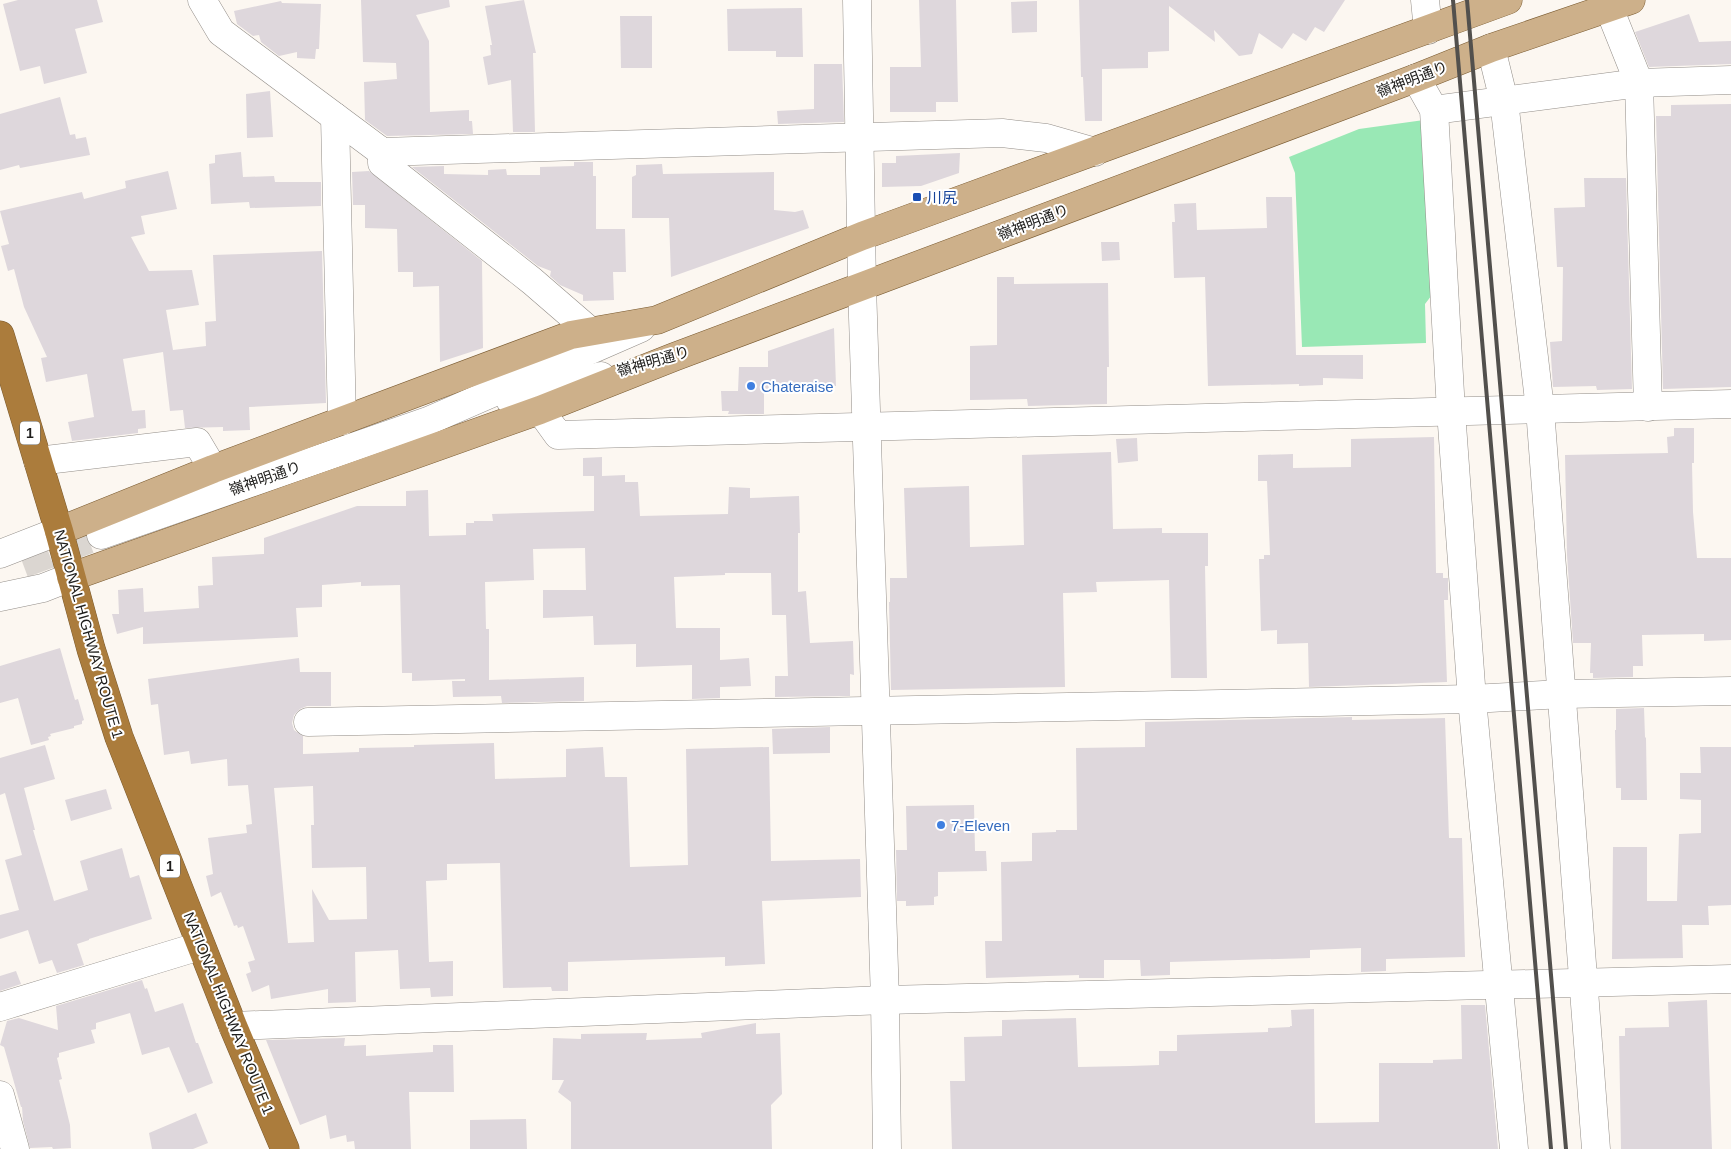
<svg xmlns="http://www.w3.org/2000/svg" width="1731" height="1149" font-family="Arial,'Noto Sans JP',sans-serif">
<rect width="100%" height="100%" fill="#fcf7f1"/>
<!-- green -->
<path fill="#99e8b5" d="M 1424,120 L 1438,287 L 1425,304 L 1426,343 L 1302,347 L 1295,173 L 1289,157 L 1359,129 Z"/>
<!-- building -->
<g fill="#ded7dc" fill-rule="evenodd">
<path d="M 18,0 L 97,0 L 103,22 L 75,29 L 87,73 L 44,84 L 40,66 L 20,71 L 3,4 Z"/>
<path d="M 361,0 L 449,0 L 450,7 L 416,15 L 429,41 L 430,112 L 469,110 L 469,121 L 472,121 L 473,134 L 387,136 L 365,120 L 364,82 L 397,79 L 396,63 L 363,62 Z"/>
<path d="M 524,0 L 536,53 L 533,53 L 535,132 L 513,132 L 511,80 L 488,85 L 483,57 L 491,55 L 490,45 L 492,45 L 485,6 Z"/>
<path d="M 919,0 L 956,0 L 958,102 L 936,102 L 936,112 L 890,112 L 890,67 L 921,67 Z"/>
<path d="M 1079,0 L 1345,0 L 1324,32 L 1315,27 L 1306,41 L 1293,33 L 1282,49 L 1259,33 L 1252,54 L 1239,56 L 1214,30 L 1215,42 L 1169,6 L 1169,51 L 1148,52 L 1148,68 L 1102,69 L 1102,121 L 1085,121 L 1083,77 L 1081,77 Z"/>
<path d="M 281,1 L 282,3 L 321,4 L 319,49 L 316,49 L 315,59 L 297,58 L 297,52 L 279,56 L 261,42 L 259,35 L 253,36 L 237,24 L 234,11 Z"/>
<path d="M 1037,1 L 1037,32 L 1012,33 L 1011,2 Z"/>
<path d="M 802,8 L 803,57 L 776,57 L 776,51 L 728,51 L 727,9 Z"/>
<path d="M 1689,14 L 1699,42 L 1731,41 L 1731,64 L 1649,67 L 1635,32 Z"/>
<path d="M 620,16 L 652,16 L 652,68 L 621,68 Z"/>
<path d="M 814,64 L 842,64 L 844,122 L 778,124 L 777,111 L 814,109 Z"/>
<path d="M 270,91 L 273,137 L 247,138 L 246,94 Z"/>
<path d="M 60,97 L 70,135 L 75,134 L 76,139 L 86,137 L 90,155 L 20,168 L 19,165 L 0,170 L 0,114 Z"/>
<path d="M 1731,104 L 1731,387 L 1663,389 L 1656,116 L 1671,116 L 1671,105 Z"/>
<path d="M 241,152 L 243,177 L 274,176 L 275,182 L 321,182 L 321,206 L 250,208 L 249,202 L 211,204 L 209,164 L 215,163 L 215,155 Z"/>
<path d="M 960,153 L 959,173 L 921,186 L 882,187 L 882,163 L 896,163 L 896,156 Z"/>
<path d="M 574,162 L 593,162 L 593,176 L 596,176 L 596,229 L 625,229 L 626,272 L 613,272 L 614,300 L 583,301 L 583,295 L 560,285 L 550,276 L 551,271 L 538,266 L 412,167 L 444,166 L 444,174 L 488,175 L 488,170 L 506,169 L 507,175 L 540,175 L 540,167 L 574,166 Z"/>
<path d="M 662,164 L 663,174 L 774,172 L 774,210 L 795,212 L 803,210 L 809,228 L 671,277 L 669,218 L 632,218 L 632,177 L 636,175 L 636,165 Z"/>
<path d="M 168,171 L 177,209 L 141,216 L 145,234 L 131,237 L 149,271 L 192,270 L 199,305 L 166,310 L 173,350 L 206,346 L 205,322 L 216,321 L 213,255 L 322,251 L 326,403 L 249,407 L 250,430 L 223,431 L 223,427 L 185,428 L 183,410 L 170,411 L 163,352 L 123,359 L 132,411 L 145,410 L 146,428 L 138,429 L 138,433 L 72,441 L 68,422 L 94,417 L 87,374 L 46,382 L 41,358 L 47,357 L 24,307 L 14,269 L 8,271 L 1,246 L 9,244 L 0,211 L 82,192 L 84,199 L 126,188 L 125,181 Z"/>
<path d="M 369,171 L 482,261 L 483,348 L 440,362 L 439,286 L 413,287 L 413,272 L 398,272 L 397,229 L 365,228 L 365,205 L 353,205 L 352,172 Z"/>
<path d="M 1584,178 L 1626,178 L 1632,389 L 1597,390 L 1596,386 L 1553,387 L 1550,342 L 1562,341 L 1563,267 L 1557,267 L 1554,208 L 1585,207 Z"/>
<path d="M 1266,197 L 1292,197 L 1296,355 L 1363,355 L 1363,379 L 1323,378 L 1323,385 L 1299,386 L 1299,384 L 1208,386 L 1205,277 L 1174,278 L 1172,222 L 1175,222 L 1174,204 L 1196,203 L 1197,230 L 1267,228 Z"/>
<path d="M 1101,242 L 1119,242 L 1120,260 L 1102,261 Z"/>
<path d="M 997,277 L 1014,277 L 1014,284 L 1108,283 L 1109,367 L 1107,367 L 1107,404 L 1028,406 L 1027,399 L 970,400 L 970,346 L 997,345 Z"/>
<path d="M 834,328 L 836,386 L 811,387 L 811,389 L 764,391 L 764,414 L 728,414 L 729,411 L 722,411 L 721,391 L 738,391 L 739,367 L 768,367 L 768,351 Z"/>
<path d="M 1674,428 L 1694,428 L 1694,463 L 1692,463 L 1693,512 L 1697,558 L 1731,558 L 1731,640 L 1704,641 L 1704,634 L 1642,635 L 1643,666 L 1633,666 L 1633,677 L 1593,678 L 1593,673 L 1590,673 L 1591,643 L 1573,643 L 1567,555 L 1565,455 L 1668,453 L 1667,437 L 1674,436 Z"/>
<path d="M 1434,437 L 1436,573 L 1443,573 L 1443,578 L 1448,578 L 1448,600 L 1444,600 L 1447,682 L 1309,687 L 1308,643 L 1277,644 L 1277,630 L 1261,631 L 1259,559 L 1264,559 L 1264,555 L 1270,555 L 1267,481 L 1258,481 L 1258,455 L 1293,454 L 1293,468 L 1351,467 L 1351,439 Z"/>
<path d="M 1137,438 L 1138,461 L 1118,463 L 1116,439 Z"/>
<path d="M 1111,452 L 1113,529 L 1162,528 L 1162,533 L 1208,533 L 1208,566 L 1205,566 L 1207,678 L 1171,678 L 1169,580 L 1096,582 L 1097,592 L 1063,593 L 1065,687 L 891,690 L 889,602 L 890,602 L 890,578 L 907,578 L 904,488 L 969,486 L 970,547 L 1024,545 L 1022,455 Z"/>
<path d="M 602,457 L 602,476 L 625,475 L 625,482 L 638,482 L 640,516 L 728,514 L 729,487 L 750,488 L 750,498 L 799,496 L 800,533 L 798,533 L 798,592 L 806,591 L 810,643 L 853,641 L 854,675 L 850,674 L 850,696 L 775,697 L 775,676 L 788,676 L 786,615 L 772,615 L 771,573 L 725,573 L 725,575 L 674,577 L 676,628 L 720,628 L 720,660 L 749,658 L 751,686 L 720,687 L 720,698 L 692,699 L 692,665 L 636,667 L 636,644 L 594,645 L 593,616 L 543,618 L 543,590 L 586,590 L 585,548 L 533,549 L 534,580 L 485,582 L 486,629 L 489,629 L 489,680 L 584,677 L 584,701 L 502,703 L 501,696 L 453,697 L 452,681 L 465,681 L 465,679 L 412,681 L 412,673 L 402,673 L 400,585 L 361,586 L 361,582 L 322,585 L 322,607 L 296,608 L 298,637 L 143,644 L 143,627 L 117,634 L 112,614 L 119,614 L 118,590 L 143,588 L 144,612 L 199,608 L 198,586 L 213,585 L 212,557 L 264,554 L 264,538 L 357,506 L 406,506 L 406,491 L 428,490 L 429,536 L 466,535 L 466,523 L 474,523 L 474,521 L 493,521 L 492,514 L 594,511 L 594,476 L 583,476 L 583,458 Z"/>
<path d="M 60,648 L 75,700 L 78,699 L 84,720 L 82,721 L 82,724 L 74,726 L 74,728 L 50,734 L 51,736 L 48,737 L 49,740 L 31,745 L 18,698 L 0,703 L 0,666 Z"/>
<path d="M 299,658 L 300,672 L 331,672 L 331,706 L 307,706 L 300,709 L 294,715 L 292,723 L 294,730 L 303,736 L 303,754 L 359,752 L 359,748 L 414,747 L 414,745 L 494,743 L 495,779 L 566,777 L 566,749 L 603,747 L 605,777 L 627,777 L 630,867 L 688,865 L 686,749 L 769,747 L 771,861 L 860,859 L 861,897 L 762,901 L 765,964 L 725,966 L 725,957 L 568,962 L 568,991 L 552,991 L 551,987 L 503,988 L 500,863 L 447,864 L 447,880 L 426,881 L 429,962 L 453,961 L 453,996 L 431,997 L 430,988 L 400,989 L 398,950 L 355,952 L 356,1002 L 328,1003 L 328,989 L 271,999 L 269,985 L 252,992 L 246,974 L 251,972 L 248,962 L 255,960 L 243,926 L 238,928 L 237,925 L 234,926 L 221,892 L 211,897 L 206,876 L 213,874 L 208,838 L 247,833 L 246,825 L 252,824 L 248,785 L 228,786 L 227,759 L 191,764 L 189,751 L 164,755 L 158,704 L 151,705 L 148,679 ZM 313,786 L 314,825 L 311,825 L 312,868 L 366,867 L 367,919 L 329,920 L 312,889 L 314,942 L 288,943 L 274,788 Z"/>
<path d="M 1644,708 L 1645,737 L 1646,738 L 1647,800 L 1621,800 L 1621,788 L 1616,788 L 1615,730 L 1616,730 L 1616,709 Z"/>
<path d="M 1352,717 L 1352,720 L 1445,718 L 1449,838 L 1462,838 L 1465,957 L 1386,959 L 1386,971 L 1361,972 L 1361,948 L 1310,950 L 1310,958 L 1170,962 L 1170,975 L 1141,976 L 1140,960 L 1104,960 L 1104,978 L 1079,978 L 1079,975 L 986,978 L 985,941 L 1002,941 L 1001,862 L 1032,861 L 1032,833 L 1056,832 L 1056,830 L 1077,830 L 1076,748 L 1145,747 L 1145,722 Z"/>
<path d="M 830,727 L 830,753 L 773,754 L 772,729 Z"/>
<path d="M 45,745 L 55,779 L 24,788 L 35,830 L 33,830 L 54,901 L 88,890 L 80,861 L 122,848 L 130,878 L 139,875 L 152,919 L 89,939 L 89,940 L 77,944 L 84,965 L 57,973 L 52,960 L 39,964 L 28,930 L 0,939 L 0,915 L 19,910 L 5,860 L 22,855 L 5,793 L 0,795 L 0,758 Z"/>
<path d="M 1700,747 L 1731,747 L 1731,905 L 1708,906 L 1709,925 L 1682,925 L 1683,958 L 1612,959 L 1613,847 L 1647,847 L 1647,901 L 1677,901 L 1679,834 L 1701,833 L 1701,800 L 1680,799 L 1680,773 L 1701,773 Z"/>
<path d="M 106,789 L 112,809 L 71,821 L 65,800 Z"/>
<path d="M 974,805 L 975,851 L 986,851 L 987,871 L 938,872 L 938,896 L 934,897 L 934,905 L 906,906 L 906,901 L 897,901 L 896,850 L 907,850 L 906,806 Z"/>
<path d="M 16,971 L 21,984 L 0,991 L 0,976 Z"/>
<path d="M 142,980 L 145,989 L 147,988 L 155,1012 L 183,1003 L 196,1043 L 198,1043 L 213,1083 L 188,1093 L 169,1047 L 142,1055 L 130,1013 L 96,1023 L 96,1029 L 91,1030 L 95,1043 L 59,1053 L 59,1057 L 57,1058 L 62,1079 L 59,1080 L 70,1125 L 71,1148 L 53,1149 L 52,1147 L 30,1148 L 23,1121 L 22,1107 L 21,1107 L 4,1047 L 0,1045 L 7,1021 L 19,1018 L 58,1030 L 56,1006 Z"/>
<path d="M 1707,1000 L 1712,1149 L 1621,1149 L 1619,1036 L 1625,1036 L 1625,1028 L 1669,1027 L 1668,1002 Z"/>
<path d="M 1461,1005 L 1485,1005 L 1498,1149 L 952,1149 L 950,1081 L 965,1081 L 964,1037 L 1002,1036 L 1002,1020 L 1076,1018 L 1078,1067 L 1130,1066 L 1159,1065 L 1159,1051 L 1177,1051 L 1177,1035 L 1268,1032 L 1268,1028 L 1290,1027 L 1290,1026 L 1292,1026 L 1291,1010 L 1314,1009 L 1315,1123 L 1379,1122 L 1379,1063 L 1433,1063 L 1433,1060 L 1462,1059 Z"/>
<path d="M 756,1023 L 756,1034 L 780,1033 L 782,1094 L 771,1105 L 772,1149 L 571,1149 L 571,1102 L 558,1092 L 564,1080 L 552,1080 L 553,1038 L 581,1039 L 581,1034 L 647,1033 L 646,1040 L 702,1038 L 701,1033 Z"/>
<path d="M 345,1038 L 344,1046 L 366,1045 L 366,1056 L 433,1052 L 433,1045 L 453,1045 L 454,1092 L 409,1092 L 411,1149 L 355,1149 L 354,1141 L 347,1142 L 346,1135 L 330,1139 L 326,1115 L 300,1125 L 266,1040 Z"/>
<path d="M 196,1113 L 208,1143 L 193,1149 L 152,1149 L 149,1133 Z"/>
<path d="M 526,1119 L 527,1149 L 470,1149 L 470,1120 Z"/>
</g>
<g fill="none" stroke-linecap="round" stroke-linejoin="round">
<!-- minor-tunnel -->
<path stroke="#dbd6d1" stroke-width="28" stroke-dasharray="28 14" stroke-linecap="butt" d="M 23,564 L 101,535"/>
<defs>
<g id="minor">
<path d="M 202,0 L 221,32 L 382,152 L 1002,133 L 1046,138 L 1095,152"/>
<path d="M 857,0 L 862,286 L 885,1000 L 887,1149"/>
<path d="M 1425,0 L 1428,30"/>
<path d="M 1609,8 L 1639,83 L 1648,407"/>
<path d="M 1491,48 L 1504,101 L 1540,409 L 1596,1149"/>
<path d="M 1416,78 L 1434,110 L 1451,411 L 1472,699 L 1514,1149"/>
<path d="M 1434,110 L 1639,83 L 1731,80"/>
<path d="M 335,117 L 342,421"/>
<path d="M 382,152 L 382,163 L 532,281 L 591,332"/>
<path d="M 510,400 L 601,376"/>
<path d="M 540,410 L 558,435 L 1731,404"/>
<path d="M 38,461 L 197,442 L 213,469"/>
<path d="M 101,535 L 428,421 L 641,328"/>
<path d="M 0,554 L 59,531"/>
<path d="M 0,597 L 43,588 L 71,577"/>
<path d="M 308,722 L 1472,699 L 1562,694 L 1731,691"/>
<path d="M 0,1007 L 200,946"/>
<path d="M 233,1026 L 885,1000 L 1731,979"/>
<path d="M 0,1095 L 15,1149"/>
</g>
<g id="major">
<path d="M 59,531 L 213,469 L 571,335 L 657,320 L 862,236 L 1508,0"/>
<path d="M 71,577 L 540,410 L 674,357 L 1416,78 L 1491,48 L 1631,0"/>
</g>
<path id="highway" d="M 0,335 L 59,531 L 91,649 L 119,737 L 233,1026 L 285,1149"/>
</defs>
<!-- minor casing -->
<use href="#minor" stroke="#938e89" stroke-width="29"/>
<!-- major casing -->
<use href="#major" stroke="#7a5b31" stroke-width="29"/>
<!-- highway casing -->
<use href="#highway" stroke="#7a5b31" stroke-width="29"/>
<!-- minor -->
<use href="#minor" stroke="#fff" stroke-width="28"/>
<!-- major -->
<use href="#major" stroke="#cdb08a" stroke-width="28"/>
<!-- highway -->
<use href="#highway" stroke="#ab7c3c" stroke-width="28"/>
<!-- rail -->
<g stroke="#52504d" stroke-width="4">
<path d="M 1453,0 L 1551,1149"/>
<path d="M 1467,0 L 1566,1149"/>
</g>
</g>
<!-- markers -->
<rect fill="#1a4fb4" stroke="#fff" stroke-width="2" x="912" y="192" width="10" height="10" rx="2.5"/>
<g fill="#3f7fe0" stroke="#fff" stroke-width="2">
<circle cx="751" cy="386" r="5"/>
<circle cx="941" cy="825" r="5"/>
</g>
<g text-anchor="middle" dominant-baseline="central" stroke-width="4" stroke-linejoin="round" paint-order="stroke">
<!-- shield labels -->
<g fill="#fff" stroke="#626260" stroke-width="1">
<rect x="20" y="421.5" width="20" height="23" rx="4"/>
<rect x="160" y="854.5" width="20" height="23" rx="4"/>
</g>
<g font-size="14" font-weight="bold" fill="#1f1e1c">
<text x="30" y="433">1</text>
<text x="170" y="866">1</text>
</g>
<!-- street labels -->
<g font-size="15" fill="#1f1e1c" stroke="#fff">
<text transform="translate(1412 79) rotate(-21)">嶺神明通り</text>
<text transform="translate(1033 222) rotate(-21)">嶺神明通り</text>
<text transform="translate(653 361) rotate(-16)">嶺神明通り</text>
<text transform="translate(265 478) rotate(-19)">嶺神明通り</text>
<text transform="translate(89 634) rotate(74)">NATIONAL HIGHWAY ROUTE 1</text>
<text transform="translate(229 1013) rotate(68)">NATIONAL HIGHWAY ROUTE 1</text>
</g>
<!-- transit labels -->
<g font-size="15" fill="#164399" stroke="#fff" text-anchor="start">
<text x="927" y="197">川尻</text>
</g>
<!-- shop labels -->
<g font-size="15" fill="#366cbe" stroke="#fff" text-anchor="start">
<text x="761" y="386">Chateraise</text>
<text x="951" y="825">7-Eleven</text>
</g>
</g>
</svg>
